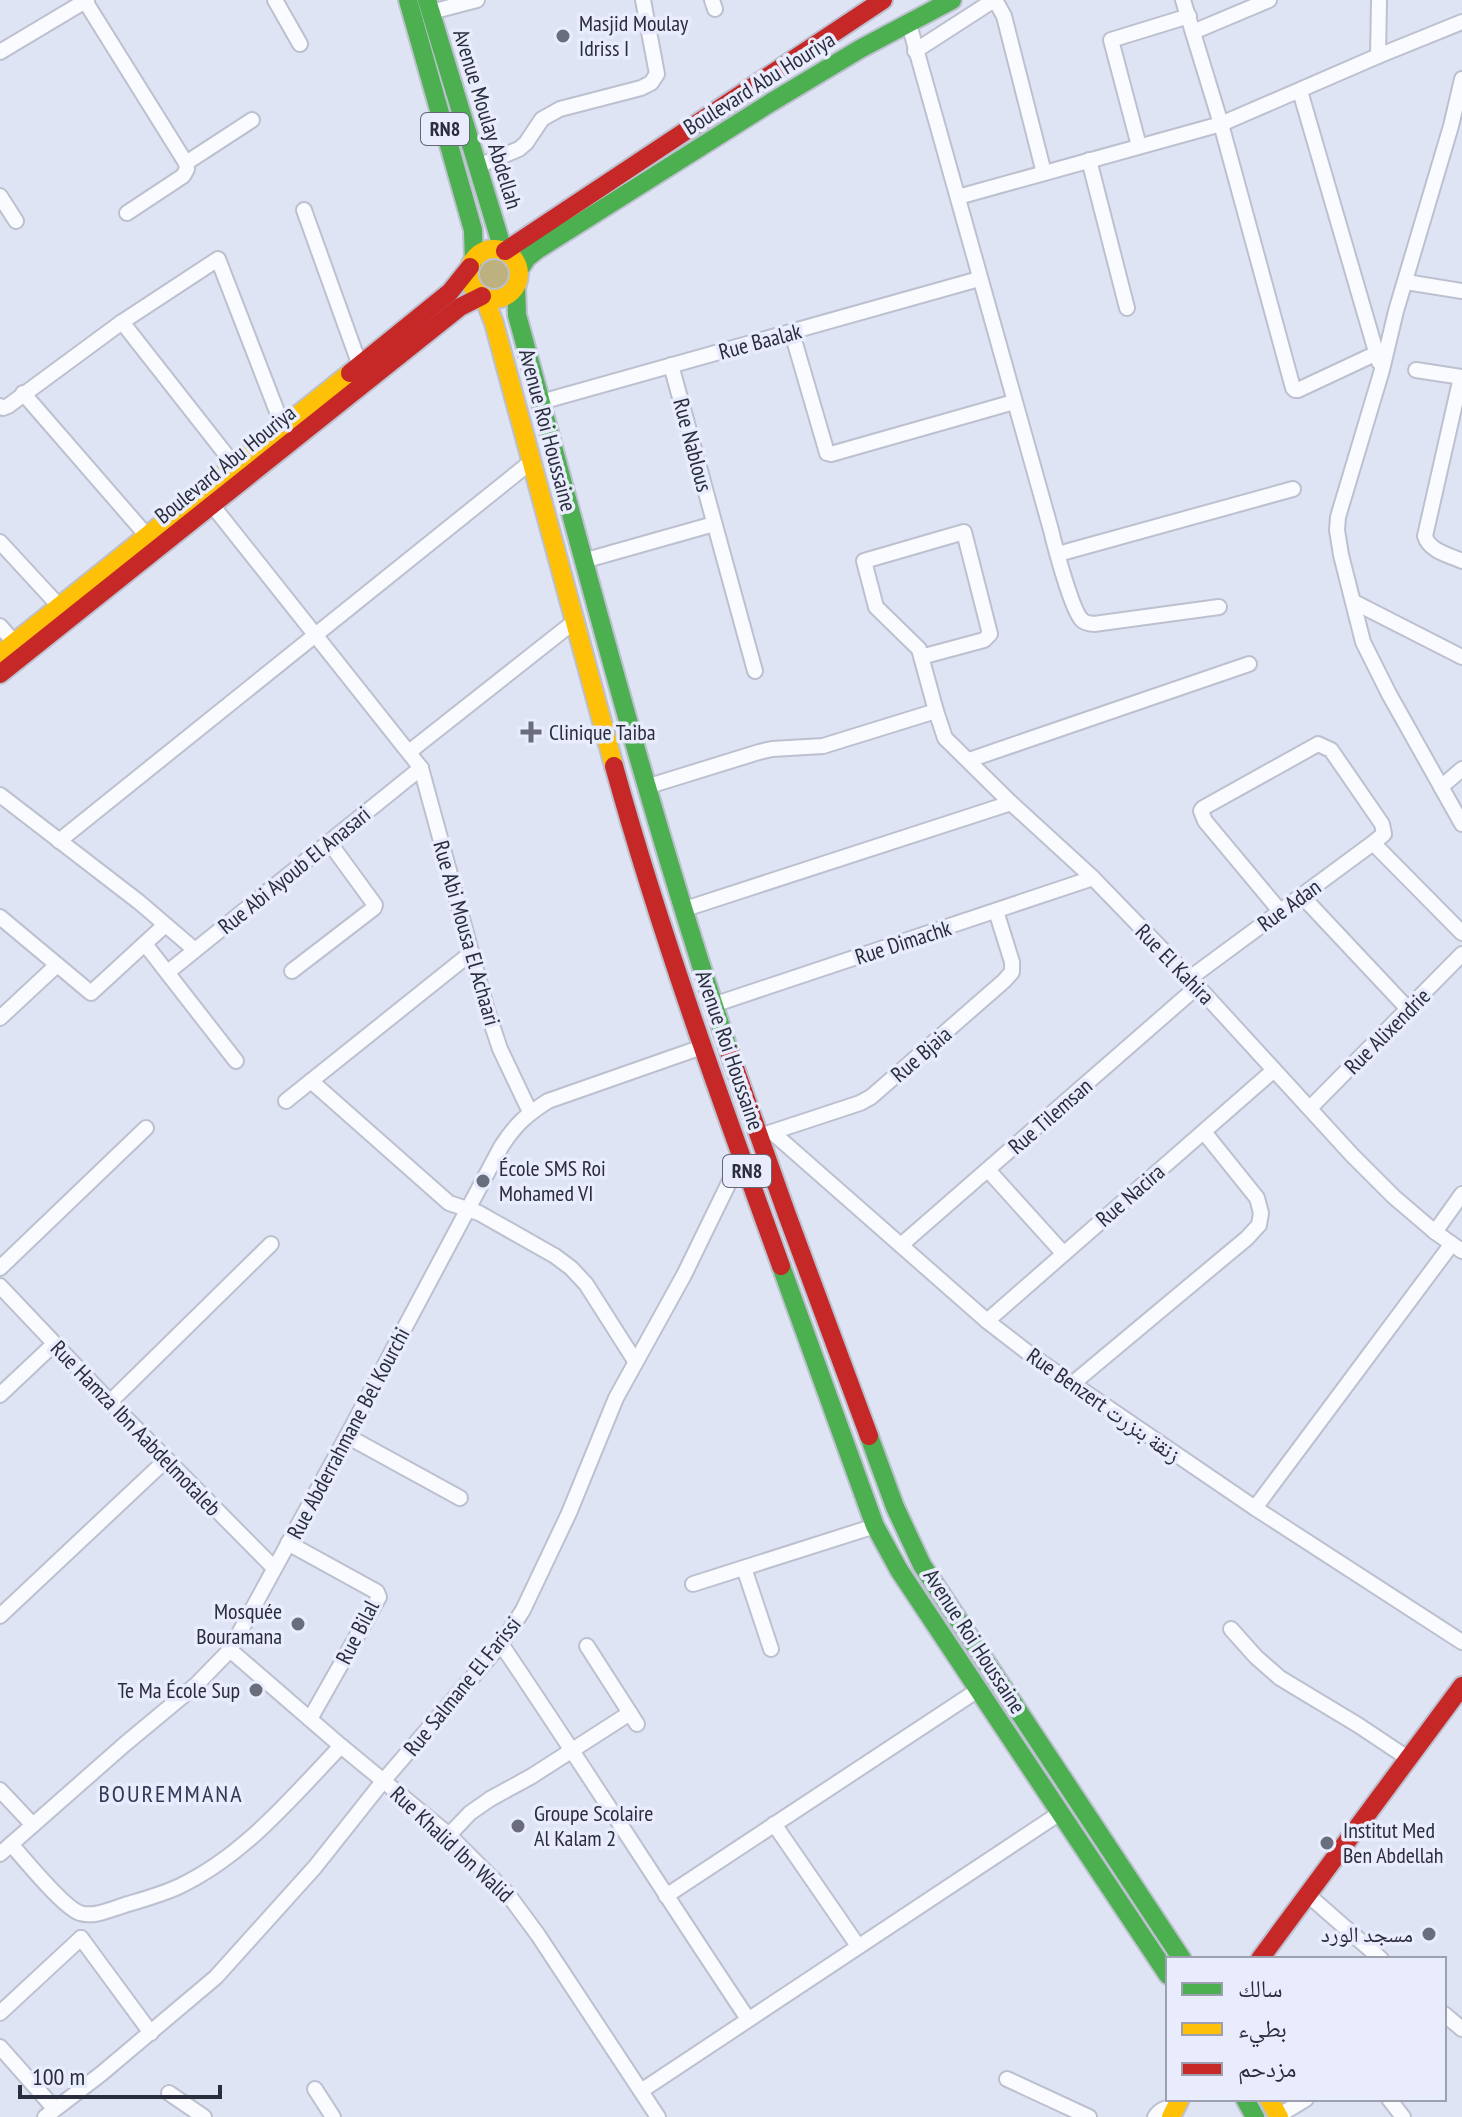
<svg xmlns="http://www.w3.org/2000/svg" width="1462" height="2117" font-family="'PT Sans Narrow','Noto Naskh Arabic',sans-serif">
<rect width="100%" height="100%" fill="#dfe4f5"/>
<!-- water -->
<circle fill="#beb180" cx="494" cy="274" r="16"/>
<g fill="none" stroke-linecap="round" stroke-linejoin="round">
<defs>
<g id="street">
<path d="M 275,0 L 300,44"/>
<path d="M 712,0 L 715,9"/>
<path d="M 995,0 L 1004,16 L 1044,173"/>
<path d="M 1183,0 L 1221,124 L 1293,388 L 1295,390 L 1298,390 L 1377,353"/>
<path d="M 85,1 L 186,163 L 187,169 L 183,176 L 127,213"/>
<path d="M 431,12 L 477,0"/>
<path d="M 909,24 L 1051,530 C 1055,547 1072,611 1082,620 C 1086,624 1089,623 1094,624 L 1219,607"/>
<path d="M 1193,32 L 1269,0"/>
<path d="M 915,51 L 994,0"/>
<path d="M 0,52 L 87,0"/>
<path d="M 1378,56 L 1379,0"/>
<path d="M 1462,79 L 1451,126 L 1396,311 L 1382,370 L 1338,517 L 1337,530 L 1341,555 L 1363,642 L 1389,694 L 1462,824"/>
<path d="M 1300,91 L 1379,362"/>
<path d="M 1139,146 L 1111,40 L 1189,16"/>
<path d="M 1089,160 L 1127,308"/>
<path d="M 186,163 L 252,120"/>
<path d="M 478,166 L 519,149 L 526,143 L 542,119 L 560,109 L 641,88 L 651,83 L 657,74 L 643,0"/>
<path d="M 0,196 L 16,221"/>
<path d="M 958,197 L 1221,124 L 1378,56 L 1462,22"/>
<path d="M 304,210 L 360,366"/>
<path d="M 1406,282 L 1462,291"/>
<path d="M 122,322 L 235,466"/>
<path d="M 792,333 L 827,453 L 831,454 L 1014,402"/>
<path d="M 671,365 L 755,671"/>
<path d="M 1416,370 L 1462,377"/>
<path d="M 1461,377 L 1425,536 C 1429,551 1449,555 1462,561"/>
<path d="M 23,393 L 148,537"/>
<path d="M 541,402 L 979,279"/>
<path d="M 0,406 L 3,408 L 8,406 L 122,322 L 218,259 L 283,427"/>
<path d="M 212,505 L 421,768 L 487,1010 L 500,1049 L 530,1112"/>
<path d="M 0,542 L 60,607"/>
<path d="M 1058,554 L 1293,489"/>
<path d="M 583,561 L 714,524"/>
<path d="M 1354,602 L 1462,657"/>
<path d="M 0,626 L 14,642"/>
<path d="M 921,657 L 984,640 L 990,634 L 964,532 L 864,561 L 876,607 L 919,649 L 936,711 L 945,738 L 1011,803 L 1093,878 L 1190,978 L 1352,1155 L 1394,1197 L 1435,1232 L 1462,1251"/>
<path d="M 409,752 L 575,621"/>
<path d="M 969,760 L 1249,664"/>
<path d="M 646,787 L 759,752 L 772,749 L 823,746 L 936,711"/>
<path d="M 1441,787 L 1462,769"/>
<path d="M 0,795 L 139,902 L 195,950"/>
<path d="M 59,841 L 532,461"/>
<path d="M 1373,843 L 1462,933"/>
<path d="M 1301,895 L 1409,1010"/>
<path d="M 682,910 L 1011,803"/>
<path d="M 0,917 L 91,993 L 165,925"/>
<path d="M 145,944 L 236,1061"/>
<path d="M 292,971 L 374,908 L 375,905 L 329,842"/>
<path d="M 168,972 L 421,768"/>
<path d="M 1190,978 L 1373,843 L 1384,834 L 1382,824 L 1331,750 L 1318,744 L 1203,808 L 1201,811 L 1205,821 L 1280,911"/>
<path d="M 713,1005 L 1093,878"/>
<path d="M 0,1018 L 57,965"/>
<path d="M 311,1081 L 449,1203 L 479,1213 L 555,1256 L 571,1268 L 586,1284 L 635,1361"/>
<path d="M 286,1101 L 471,953"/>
<path d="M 1310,1108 L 1462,954"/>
<path d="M 772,1132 L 987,1321 L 1035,1358 L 1255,1508 L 1462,1642"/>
<path d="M 766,1134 L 860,1103 L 871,1097 L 1004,981 L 1012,972 L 1012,962 L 996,911"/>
<path d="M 988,1170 L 1063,1253"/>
<path d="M 1435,1232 L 1462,1194"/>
<path d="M 901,1245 L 1198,986"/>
<path d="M 0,1268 L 146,1128"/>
<path d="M 0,1286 L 110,1402 L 274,1568"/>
<path d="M 987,1321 L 1274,1070"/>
<path d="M 1072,1384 L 1247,1238 L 1259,1225 L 1261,1213 L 1257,1198 L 1204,1132"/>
<path d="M 0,1395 L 54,1344"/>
<path d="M 110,1402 L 271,1244"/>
<path d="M 347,1436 L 460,1498"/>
<path d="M 1255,1508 L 1451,1245"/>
<path d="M 288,1543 L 377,1592 L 379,1597 L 310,1719"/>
<path d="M 744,1568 L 771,1649"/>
<path d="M 693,1584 L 875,1526"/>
<path d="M 0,1616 L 166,1460"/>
<path d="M 1231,1629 L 1256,1657 L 1280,1678 L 1358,1725 L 1409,1759"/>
<path d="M 501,1644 C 585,1768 665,1895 748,2019"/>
<path d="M 587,1646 L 637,1724"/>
<path d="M 230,1650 L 341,1746 L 449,1835 L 507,1893 L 538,1935 L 658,2117"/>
<path d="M 0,1790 L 33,1825"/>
<path d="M 774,1824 L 858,1946"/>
<path d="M 449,1835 L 470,1813 L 490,1799 L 532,1776 L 630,1713"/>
<path d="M 11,1844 C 24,1859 64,1908 80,1913 C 94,1918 114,1908 128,1904 C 145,1899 163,1894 180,1886 C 245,1855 292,1797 341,1746"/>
<path d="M 0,1854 L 125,1744 L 196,1685 L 230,1650 L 347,1436 L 501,1147 C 515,1125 526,1115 548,1101 L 702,1047"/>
<path d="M 1308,1895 L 1381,1959"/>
<path d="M 666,1896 L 978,1690"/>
<path d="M 81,1938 L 151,2033"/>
<path d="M 0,2013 L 81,1938"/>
<path d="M 1444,2014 L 1462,2029"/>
<path d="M 0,2047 L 54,2108"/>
<path d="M 1007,2079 L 1089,2117"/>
<path d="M 315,2089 L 333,2117"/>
<path d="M 641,2091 L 1060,1813"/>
<path d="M 169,2093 L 204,2117"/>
<path d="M 1389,2099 L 1403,2117"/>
<path d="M 1278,2116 L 1306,2099"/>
<path d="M 45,2117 L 101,2074 L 216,1977 L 315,1867 L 384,1780 L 501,1644 L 523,1610 L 569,1513 L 616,1398 L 684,1275 L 742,1156"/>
<path d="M 1155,2117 C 1160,2109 1167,2108 1176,2105"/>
</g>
<g id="fast">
<path d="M 408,0 L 473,230 L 474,260"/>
<path d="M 427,0 L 503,250"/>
<path d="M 519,270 L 527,258 L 537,250 L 770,103 L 860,49 L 952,0"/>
<path d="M 516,286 L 517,315 C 585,562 648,811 730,1054"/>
<path d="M 781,1266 L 875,1526 L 899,1570 L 1168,1975"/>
<path d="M 869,1436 L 895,1507 L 922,1565 L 1182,1959"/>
<path d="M 1245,2099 L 1255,2117"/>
</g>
<g id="slow">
<circle cx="494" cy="274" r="25"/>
<path d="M 484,297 L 494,323 L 614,766"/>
<path d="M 0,654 L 350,373"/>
<path d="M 1269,2099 L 1279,2117"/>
<path d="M 1171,2117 L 1180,2099"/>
</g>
<g id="jam">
<path d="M 505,251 L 883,0"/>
<path d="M 350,373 L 450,292 L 470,267"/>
<path d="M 0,674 L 460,307 L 482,296"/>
<path d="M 614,766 C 661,936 721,1101 781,1266"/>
<path d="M 730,1054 L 786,1212 L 869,1436"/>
<path d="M 1260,1959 L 1462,1686"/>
</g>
</defs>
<!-- street casing -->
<use href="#street" stroke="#bcc0cf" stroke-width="18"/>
<!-- fast casing -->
<use href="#fast" stroke="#bcc0cf" stroke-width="22"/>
<!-- slow casing -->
<use href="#slow" stroke="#bcc0cf" stroke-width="22"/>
<!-- jam casing -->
<use href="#jam" stroke="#bcc0cf" stroke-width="22"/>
<!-- street -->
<use href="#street" stroke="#fafbfe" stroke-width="14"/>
<!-- fast -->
<use href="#fast" stroke="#4caf50" stroke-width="18"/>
<!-- slow -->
<use href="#slow" stroke="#ffc107" stroke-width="18"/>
<!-- jam -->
<use href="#jam" stroke="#c62828" stroke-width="18"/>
</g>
<!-- markers -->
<g fill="#696d7c" stroke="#e8ecfc" stroke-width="3">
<circle cx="563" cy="36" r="8"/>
<path d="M527 720h8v8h8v8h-8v8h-8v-8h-8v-8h8z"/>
<circle cx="483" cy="1181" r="8"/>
<circle cx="298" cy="1624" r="8"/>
<circle cx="256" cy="1690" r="8"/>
<circle cx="518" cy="1826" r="8"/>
<circle cx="1327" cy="1843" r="8"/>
<circle cx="1429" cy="1934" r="8"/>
</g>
<g text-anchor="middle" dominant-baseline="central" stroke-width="7" stroke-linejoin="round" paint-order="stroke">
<!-- shield labels -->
<g fill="#e8ecfc" stroke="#636675" stroke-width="2">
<rect x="421" y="113" width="48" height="32" rx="6"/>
<rect x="723" y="1155" width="48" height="32" rx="6"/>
</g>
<g font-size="20" font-weight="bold" fill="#2a2d3b">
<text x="445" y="129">RN8</text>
<text x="747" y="1171">RN8</text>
</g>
<!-- poi labels -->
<g font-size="22" fill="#2a2d3b" stroke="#e8ecfc" text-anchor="start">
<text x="579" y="23">Masjid Moulay<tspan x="579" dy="25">Idriss I</tspan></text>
<text x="549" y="732">Clinique Taiba</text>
<text x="499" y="1168">École SMS Roi<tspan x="499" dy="25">Mohamed VI</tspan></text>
<text x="282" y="1611" text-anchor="end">Mosquée<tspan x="282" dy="25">Bouramana</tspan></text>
<text x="240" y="1690" text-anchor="end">Te Ma École Sup</text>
<text x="534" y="1813">Groupe Scolaire<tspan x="534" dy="25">Al Kalam 2</tspan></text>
<text x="1343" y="1830">Institut Med<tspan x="1343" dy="25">Ben Abdellah</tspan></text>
<text x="1413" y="1934" text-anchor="end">مسجد الورد</text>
</g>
<!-- street labels -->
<g font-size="22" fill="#2a2d3b" stroke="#e8ecfc">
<text transform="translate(759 83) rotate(-32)">Boulevard Abu Houriya</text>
<text transform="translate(488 119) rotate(73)">Avenue Moulay Abdellah</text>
<text transform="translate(760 341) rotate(-15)">Rue Baalak</text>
<text transform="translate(548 430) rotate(75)">Avenue Roi Houssaine</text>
<text transform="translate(693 445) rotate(75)">Rue Nablous</text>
<text transform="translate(225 464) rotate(-39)">Boulevard Abu Houriya</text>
<text transform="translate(294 870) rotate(-39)">Rue Abi Ayoub El Anasari</text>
<text transform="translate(1289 905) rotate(-36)">Rue Adan</text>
<text transform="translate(467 933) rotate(74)">Rue Abi Mousa El Achaari</text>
<text transform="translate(903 942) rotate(-18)">Rue Dimachk</text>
<text transform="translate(1175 964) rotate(46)">Rue El Kahira</text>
<text transform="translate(1387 1031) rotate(-45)">Rue Alixendrie</text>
<text transform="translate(730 1050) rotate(71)">Avenue Roi Houssaine</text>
<text transform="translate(921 1054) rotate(-41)">Rue Bjaia</text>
<text transform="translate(1050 1116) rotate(-41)">Rue Tilemsan</text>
<text transform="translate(1130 1195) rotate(-41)">Rue Nacira</text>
<text transform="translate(1104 1405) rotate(35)">Rue Benzert زنقة بنزرت</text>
<text transform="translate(136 1428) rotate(46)">Rue Hamza Ibn Aabdelmotaleb</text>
<text transform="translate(348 1433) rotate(-62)">Rue Abderrahmane Bel Kourchi</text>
<text transform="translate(357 1632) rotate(-63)">Rue Bilal</text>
<text transform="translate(975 1641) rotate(57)">Avenue Roi Houssaine</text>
<text transform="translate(462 1686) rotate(-51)">Rue Salmane El Farissi</text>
<text transform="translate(452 1844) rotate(43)">Rue Khalid Ibn Walid</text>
</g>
<!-- neighbourhood labels -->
<g font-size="24" letter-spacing="2" fill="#333957" stroke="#e8ecfc">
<text x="171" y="1793">BOUREMMANA</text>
</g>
</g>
<!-- legend -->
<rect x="1166" y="1957" width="280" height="144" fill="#e8ecfc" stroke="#9ca0af" stroke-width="2"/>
<rect x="1182" y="1983" width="40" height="12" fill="#4caf50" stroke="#9ca0af" stroke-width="2"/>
<text x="1238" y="1997" font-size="24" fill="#2a2d3b">سالك</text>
<rect x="1182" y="2023" width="40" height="12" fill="#ffc107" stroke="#9ca0af" stroke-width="2"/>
<text x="1238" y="2037" font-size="24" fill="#2a2d3b">بطيء</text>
<rect x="1182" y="2063" width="40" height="12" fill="#c62828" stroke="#9ca0af" stroke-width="2"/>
<text x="1238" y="2077" font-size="24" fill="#2a2d3b">مزدحم</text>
<!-- scale -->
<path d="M20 2085v12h200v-12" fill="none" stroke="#2a2d3b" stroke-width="4"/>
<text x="32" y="2085" font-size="24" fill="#2a2d3b" stroke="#e8ecfc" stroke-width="6" paint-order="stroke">100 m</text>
</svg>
